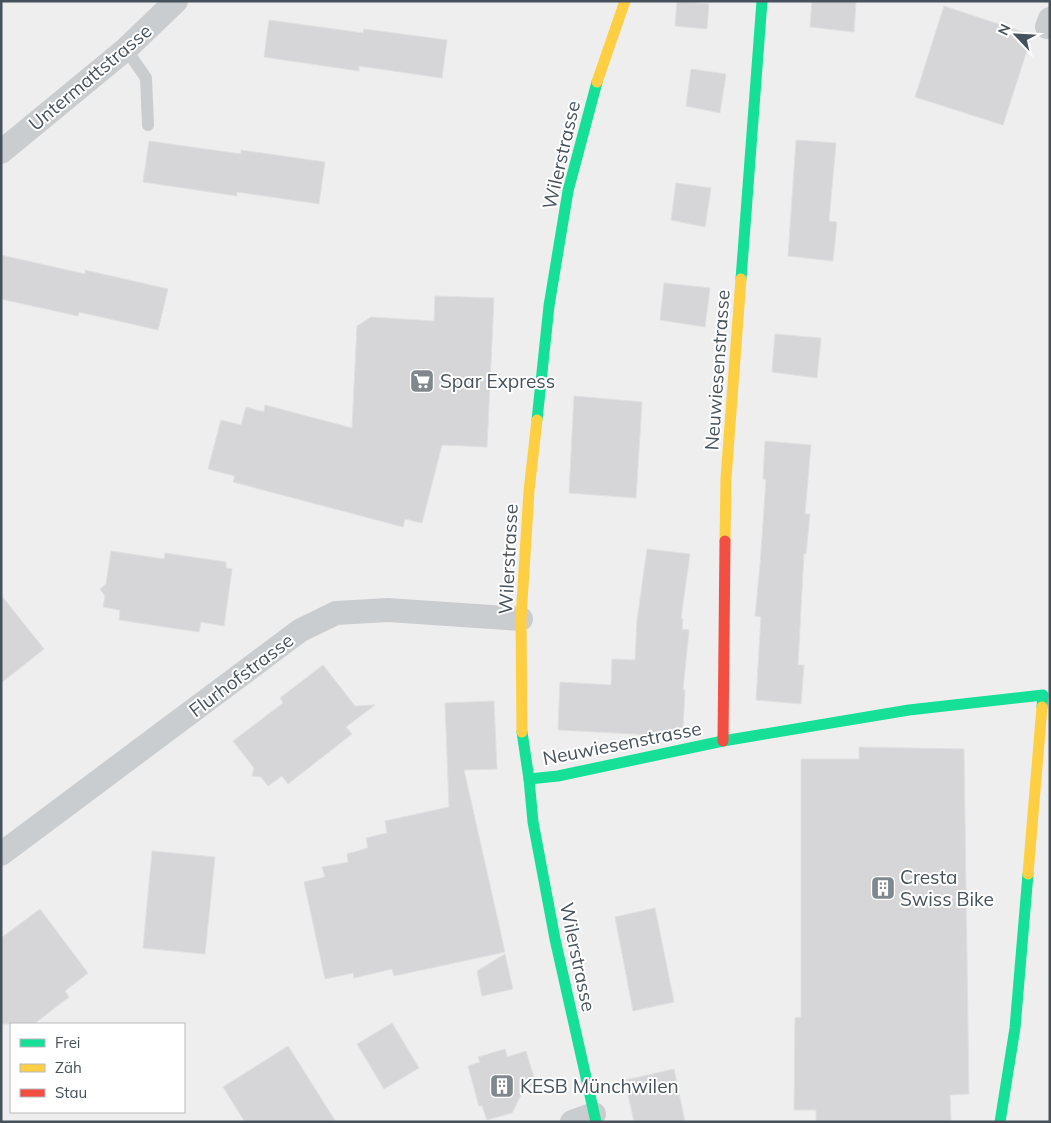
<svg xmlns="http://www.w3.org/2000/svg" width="1051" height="1123" font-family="Mulish,sans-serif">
<rect width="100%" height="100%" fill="#efeeee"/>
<!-- building -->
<g fill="#d6d6d8" stroke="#e0e0e1">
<path d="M 677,1 L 709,4 L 707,29 L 675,26 Z"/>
<path d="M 812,1 L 856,1 L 854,32 L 810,27 Z"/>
<path d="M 944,6 L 1032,35 L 1003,125 L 915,97 Z"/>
<path d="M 269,20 L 363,33 L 364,29 L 447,40 L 442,78 L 359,66 L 359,71 L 264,57 Z"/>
<path d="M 691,69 L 726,74 L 720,113 L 686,106 Z"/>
<path d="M 796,140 L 836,143 L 829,221 L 837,222 L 833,261 L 788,256 Z"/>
<path d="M 149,141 L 241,154 L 241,150 L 325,162 L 319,204 L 237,192 L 237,196 L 143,182 Z"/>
<path d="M 676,183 L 711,188 L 705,227 L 671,220 Z"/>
<path d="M 1,255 L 85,274 L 85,270 L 168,289 L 158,330 L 79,312 L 78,316 L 1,299 Z"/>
<path d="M 664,283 L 710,288 L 705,327 L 660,320 Z"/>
<path d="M 435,296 L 494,298 L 487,447 L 442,445 L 422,523 L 405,519 L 403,527 L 233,482 L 235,476 L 208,469 L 221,420 L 241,425 L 246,407 L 264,412 L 265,405 L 352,428 L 357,326 L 371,317 L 434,321 Z"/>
<path d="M 775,334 L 821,338 L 817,378 L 772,372 Z"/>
<path d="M 574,396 L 642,402 L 636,498 L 569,493 Z"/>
<path d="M 765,441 L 811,445 L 805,514 L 810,514 L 806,554 L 804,553 L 798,665 L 804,665 L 801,704 L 756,700 L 761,617 L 755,616 L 760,565 L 766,480 L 763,479 Z"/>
<path d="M 647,549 L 690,554 L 681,618 L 683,619 L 682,629 L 689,630 L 683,690 L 685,690 L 683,728 L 676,728 L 676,735 L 672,736 L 558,730 L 560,682 L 611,685 L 612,659 L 635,660 L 637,621 Z"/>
<path d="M 111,551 L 164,559 L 165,553 L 226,562 L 226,568 L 232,569 L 224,626 L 201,622 L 199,632 L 119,620 L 120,610 L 103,607 L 105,596 L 100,589 L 106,584 Z"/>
<path d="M 1,595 L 44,649 L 1,683 Z"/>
<path d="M 323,665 L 355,706 L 375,705 L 346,727 L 352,734 L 288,784 L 282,776 L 268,786 L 261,777 L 252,776 L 254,768 L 233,741 L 283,703 L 280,698 Z"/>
<path d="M 494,701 L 497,769 L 464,770 L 505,952 L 394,976 L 392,969 L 354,978 L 353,973 L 325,979 L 304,882 L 325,877 L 322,867 L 348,862 L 347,854 L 368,848 L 366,838 L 387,833 L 385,821 L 449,807 L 445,703 Z"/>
<path d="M 859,747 L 964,749 L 969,1094 L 950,1095 L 951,1122 L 816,1122 L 816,1110 L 794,1110 L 795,1018 L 801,1017 L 801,759 L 859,759 Z"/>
<path d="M 152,851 L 215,857 L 205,954 L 143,948 Z"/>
<path d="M 655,908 L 674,1002 L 633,1011 L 615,917 Z"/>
<path d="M 40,909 L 88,973 L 65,991 L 69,997 L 34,1024 L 1,1024 L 1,938 Z"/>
<path d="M 505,954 L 513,989 L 482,996 L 477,971 Z"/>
<path d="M 392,1023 L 419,1068 L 384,1089 L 357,1044 Z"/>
<path d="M 288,1046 L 336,1122 L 245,1122 L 223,1087 Z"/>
<path d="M 505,1049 L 507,1057 L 526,1051 L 536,1084 L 525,1087 L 512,1113 L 487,1120 L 482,1106 L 479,1106 L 468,1066 L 480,1062 L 478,1057 Z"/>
<path d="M 674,1069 L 685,1122 L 634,1122 L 625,1080 Z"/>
</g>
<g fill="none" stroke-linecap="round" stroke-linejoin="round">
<!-- lane -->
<path stroke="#cacdcf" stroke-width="12" d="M 126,49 L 146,78 L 148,125"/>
<!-- street -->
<g stroke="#cacdcf" stroke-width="24">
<path d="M 1047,27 L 1050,19"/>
<path d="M 1,152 L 126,49 L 176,1"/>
<path d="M 1,854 L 294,635 L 301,630 L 336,613 L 388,610 L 521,619"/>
<path d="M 572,1122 L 594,1114"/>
</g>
<!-- fast -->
<g stroke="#16e098" stroke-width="11">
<path d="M 741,279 L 762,1"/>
<path d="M 537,420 L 549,306 L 568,191 L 597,82"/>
<path d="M 522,732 L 529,779 L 533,822 L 555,939 L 596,1122"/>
<path d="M 529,779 L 558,776 L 723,741 L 909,710 L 1043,695 L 1042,707"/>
<path d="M 1000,1122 L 1015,1028 L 1028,874"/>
</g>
<!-- slow -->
<g stroke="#ffcf43" stroke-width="11">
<path d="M 597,82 L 625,1"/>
<path d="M 725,541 L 726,478 L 741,279"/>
<path d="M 522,732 L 521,619 L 529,491 L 537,420"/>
<path d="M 1028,874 L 1042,707"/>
</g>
<!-- jam -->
<path stroke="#f24e42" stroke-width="11" d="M 723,741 L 725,541"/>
</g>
<!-- icons -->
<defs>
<symbol id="supermarket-square" viewBox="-11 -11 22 22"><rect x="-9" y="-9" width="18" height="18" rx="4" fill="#80888e" stroke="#fff"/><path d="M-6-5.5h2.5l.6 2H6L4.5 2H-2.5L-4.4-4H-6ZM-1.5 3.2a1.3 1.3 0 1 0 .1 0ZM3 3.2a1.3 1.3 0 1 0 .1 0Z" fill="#fff"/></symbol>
<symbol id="building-square" viewBox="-11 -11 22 22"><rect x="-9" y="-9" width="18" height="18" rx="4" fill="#80888e" stroke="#fff"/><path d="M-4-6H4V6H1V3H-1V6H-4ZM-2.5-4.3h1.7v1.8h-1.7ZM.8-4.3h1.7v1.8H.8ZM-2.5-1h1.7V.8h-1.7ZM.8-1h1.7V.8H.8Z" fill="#fff"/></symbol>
</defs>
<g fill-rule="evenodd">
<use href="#supermarket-square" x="408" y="367" width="28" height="28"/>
<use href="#building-square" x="869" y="874" width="28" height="28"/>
<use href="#building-square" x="488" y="1072" width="28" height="28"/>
</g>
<g text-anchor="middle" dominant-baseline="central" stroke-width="4" stroke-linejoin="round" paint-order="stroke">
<!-- street labels -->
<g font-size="19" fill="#45515b" stroke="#fff">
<text transform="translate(90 77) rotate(-40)">Untermattstrasse</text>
<text transform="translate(561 155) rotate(-77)">Wilerstrasse</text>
<text transform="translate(717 370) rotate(-86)">Neuwiesenstrasse</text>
<text transform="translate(508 559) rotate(-87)">Wilerstrasse</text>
<text transform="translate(241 675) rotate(-37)">Flurhofstrasse</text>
<text transform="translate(622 743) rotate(-11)">Neuwiesenstrasse</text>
<text transform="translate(578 957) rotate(78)">Wilerstrasse</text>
</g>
<!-- poi labels -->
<g font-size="19" fill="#45515b" stroke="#fff" text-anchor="start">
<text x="440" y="381">Spar Express</text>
<text x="900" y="877">Cresta<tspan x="900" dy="22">Swiss Bike</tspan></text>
<text x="520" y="1086">KESB Münchwilen</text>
</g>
</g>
<!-- border -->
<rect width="1051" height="1123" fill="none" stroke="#45515b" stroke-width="5"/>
<!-- legend -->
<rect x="10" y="1023" width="175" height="90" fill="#ffffff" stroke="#b5b9bd"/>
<rect x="20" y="1039" width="25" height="8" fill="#16e098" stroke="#b5b9bd"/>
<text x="55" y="1048" font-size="15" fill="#45515b">Frei</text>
<rect x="20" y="1064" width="25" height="8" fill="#ffcf43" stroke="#b5b9bd"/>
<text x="55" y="1073" font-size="15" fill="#45515b">Zäh</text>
<rect x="20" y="1089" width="25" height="8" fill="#f24e42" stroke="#b5b9bd"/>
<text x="55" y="1098" font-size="15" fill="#45515b">Stau</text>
<!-- north arrow -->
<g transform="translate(1016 35) rotate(295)" stroke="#ffffff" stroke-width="4" paint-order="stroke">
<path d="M0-4L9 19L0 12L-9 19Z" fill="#45515b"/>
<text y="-8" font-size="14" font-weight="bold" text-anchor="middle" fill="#45515b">N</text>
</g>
</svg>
